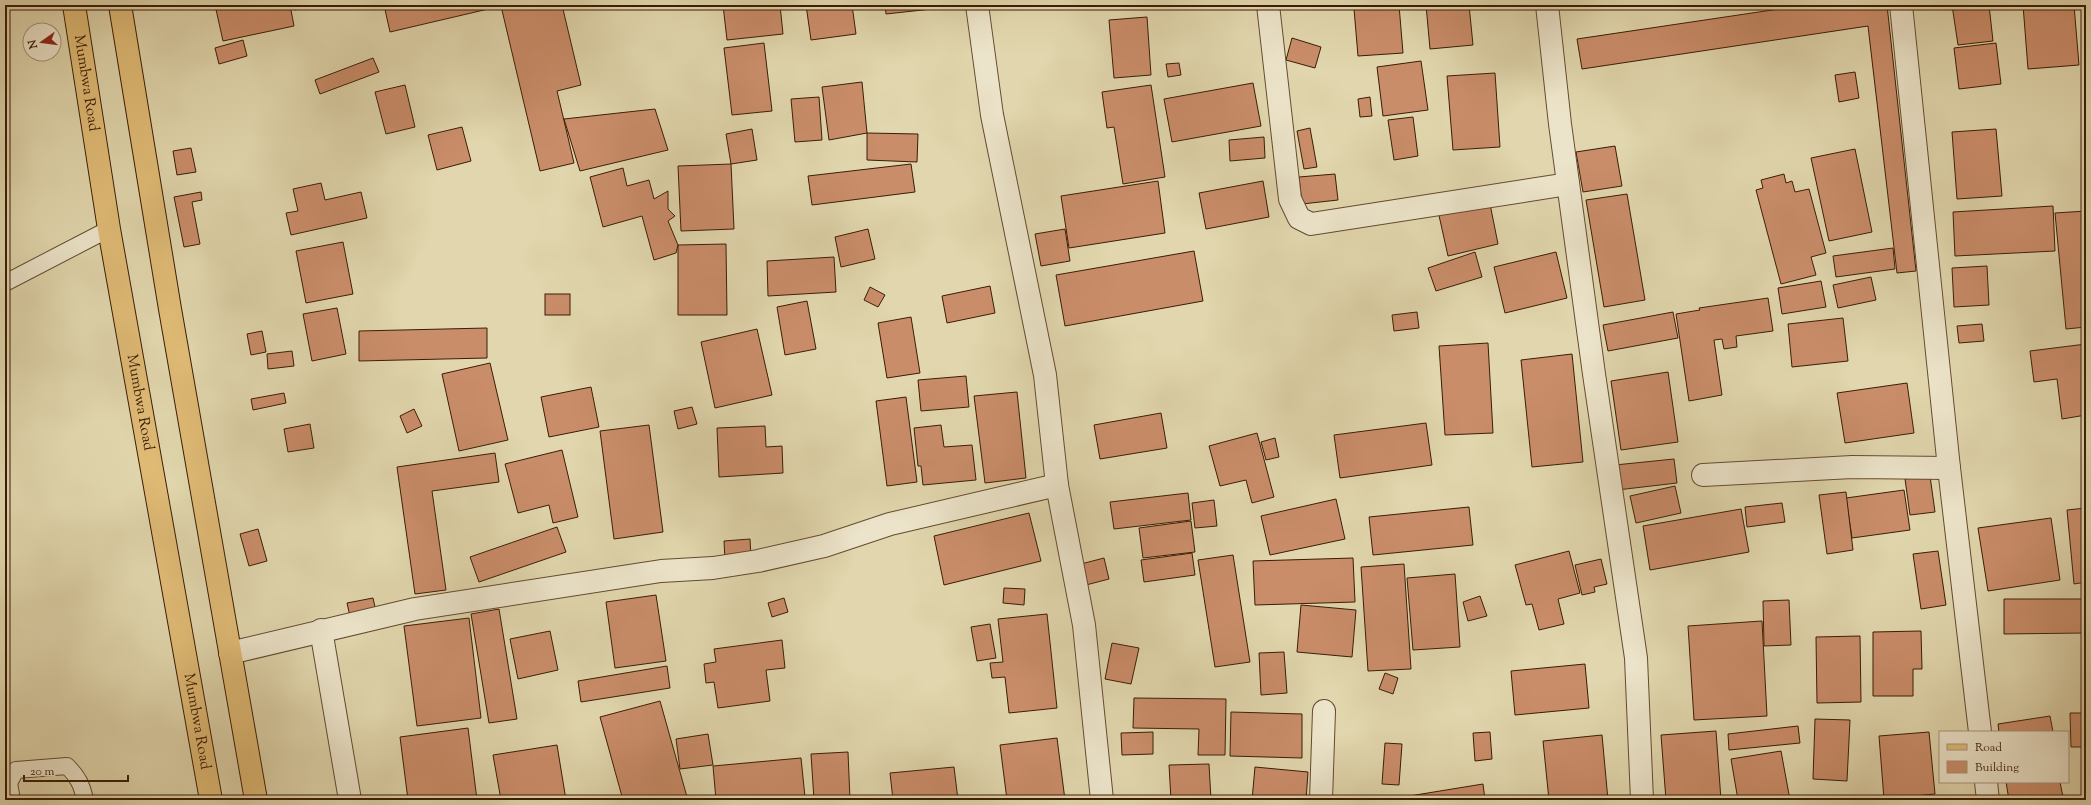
<svg xmlns="http://www.w3.org/2000/svg" width="2091" height="805" font-family="'Sorts Mill Goudy',serif">
<rect width="100%" height="100%" fill="#e1d6ad"/>
<filter id="stains"><feTurbulence type="fractalNoise" baseFrequency=".005" numOctaves="4"/><feColorMatrix values="0 0 0 0 .2 0 0 0 0 .09 0 0 0 0 .02 0 0 0 .5 -.17"/></filter>
<radialGradient id="worn" r=".72"><stop offset=".6" stop-color="#630" stop-opacity="0"/><stop offset="1" stop-color="#630" stop-opacity=".3"/></radialGradient>
<!-- building -->
<g fill="#ca8d6a" stroke="#3a1d05">
<path d="M 215,5 L 290,5 L 294,26 L 223,41 Z"/>
<path d="M 294,5 L 317,5 L 295,10 Z"/>
<path d="M 384,5 L 562,5 L 581,85 L 557,91 L 574,163 L 540,171 L 501,6 L 390,32 Z"/>
<path d="M 723,5 L 780,5 L 783,34 L 727,40 Z"/>
<path d="M 806,5 L 852,5 L 856,34 L 811,40 Z"/>
<path d="M 885,5 L 940,5 L 941,8 L 886,14 Z"/>
<path d="M 1399,5 L 1403,53 L 1358,56 L 1354,9 Z"/>
<path d="M 1426,5 L 1469,5 L 1473,45 L 1430,49 Z"/>
<path d="M 1806,5 L 1887,5 L 1916,271 L 1897,273 L 1868,26 L 1582,69 L 1577,39 Z"/>
<path d="M 1952,5 L 1989,5 L 1993,41 L 1958,45 Z"/>
<path d="M 2023,5 L 2074,5 L 2079,65 L 2028,69 Z"/>
<path d="M 1147,17 L 1151,75 L 1114,78 L 1109,20 Z"/>
<path d="M 1292,38 L 1321,47 L 1315,68 L 1286,60 Z"/>
<path d="M 243,40 L 247,56 L 219,64 L 215,48 Z"/>
<path d="M 764,43 L 772,111 L 732,115 L 724,48 Z"/>
<path d="M 1996,43 L 2001,84 L 1959,89 L 1954,48 Z"/>
<path d="M 373,58 L 379,72 L 320,94 L 315,80 Z"/>
<path d="M 1421,61 L 1428,110 L 1383,116 L 1377,67 Z"/>
<path d="M 1179,63 L 1181,75 L 1168,77 L 1166,64 Z"/>
<path d="M 1855,72 L 1859,98 L 1839,102 L 1835,75 Z"/>
<path d="M 1495,73 L 1500,147 L 1453,150 L 1447,76 Z"/>
<path d="M 862,82 L 867,133 L 829,140 L 822,87 Z"/>
<path d="M 1253,83 L 1261,126 L 1172,142 L 1164,99 Z"/>
<path d="M 405,85 L 415,127 L 386,134 L 375,92 Z"/>
<path d="M 1151,85 L 1165,177 L 1123,184 L 1114,127 L 1107,128 L 1102,92 Z"/>
<path d="M 819,97 L 822,140 L 795,142 L 791,99 Z"/>
<path d="M 1370,97 L 1372,116 L 1360,117 L 1358,99 Z"/>
<path d="M 655,109 L 668,150 L 580,171 L 564,119 Z"/>
<path d="M 1413,117 L 1418,156 L 1394,160 L 1388,120 Z"/>
<path d="M 462,127 L 471,161 L 437,170 L 428,135 Z"/>
<path d="M 1310,128 L 1317,167 L 1304,169 L 1297,131 Z"/>
<path d="M 752,129 L 757,160 L 731,164 L 726,134 Z"/>
<path d="M 1996,129 L 2002,196 L 1957,199 L 1952,132 Z"/>
<path d="M 867,133 L 918,134 L 917,162 L 867,160 Z"/>
<path d="M 1264,137 L 1265,158 L 1230,161 L 1229,140 Z"/>
<path d="M 1615,146 L 1622,186 L 1583,192 L 1576,152 Z"/>
<path d="M 191,148 L 196,172 L 177,175 L 173,151 Z"/>
<path d="M 1855,149 L 1872,232 L 1829,241 L 1811,158 Z"/>
<path d="M 731,164 L 734,229 L 681,231 L 678,166 Z"/>
<path d="M 911,164 L 915,192 L 812,205 L 808,176 Z"/>
<path d="M 623,168 L 627,186 L 649,180 L 654,199 L 668,191 L 668,209 L 675,216 L 668,221 L 678,245 L 676,253 L 654,260 L 642,216 L 603,227 L 590,177 Z"/>
<path d="M 1335,174 L 1338,200 L 1302,204 L 1299,177 Z"/>
<path d="M 1784,174 L 1786,183 L 1792,181 L 1795,192 L 1809,189 L 1826,253 L 1811,257 L 1816,275 L 1781,284 L 1756,190 L 1763,188 L 1761,180 Z"/>
<path d="M 1158,181 L 1165,233 L 1069,248 L 1061,196 Z"/>
<path d="M 1263,181 L 1269,217 L 1206,229 L 1199,193 Z"/>
<path d="M 321,183 L 325,200 L 361,192 L 367,218 L 291,235 L 286,213 L 298,211 L 293,189 Z"/>
<path d="M 201,192 L 202,200 L 192,202 L 200,244 L 184,247 L 174,197 Z"/>
<path d="M 1627,194 L 1645,300 L 1604,307 L 1586,200 Z"/>
<path d="M 1489,199 L 1498,244 L 1448,256 L 1438,211 Z"/>
<path d="M 2053,206 L 2055,251 L 1955,256 L 1953,212 Z"/>
<path d="M 2086,211 L 2086,327 L 2066,329 L 2055,213 Z"/>
<path d="M 868,229 L 875,259 L 841,267 L 835,237 Z"/>
<path d="M 1065,229 L 1070,261 L 1041,266 L 1035,234 Z"/>
<path d="M 343,242 L 353,294 L 306,303 L 296,251 Z"/>
<path d="M 726,244 L 727,315 L 678,315 L 678,245 Z"/>
<path d="M 1893,248 L 1895,269 L 1836,277 L 1833,256 Z"/>
<path d="M 1194,251 L 1203,301 L 1065,326 L 1056,275 Z"/>
<path d="M 1475,252 L 1482,277 L 1436,291 L 1428,268 Z"/>
<path d="M 1556,252 L 1567,298 L 1505,313 L 1494,267 Z"/>
<path d="M 834,257 L 836,292 L 768,296 L 767,261 Z"/>
<path d="M 1987,266 L 1989,305 L 1954,307 L 1952,268 Z"/>
<path d="M 1871,277 L 1876,300 L 1838,308 L 1833,285 Z"/>
<path d="M 1821,281 L 1826,307 L 1782,314 L 1778,288 Z"/>
<path d="M 990,286 L 995,313 L 947,323 L 942,296 Z"/>
<path d="M 870,287 L 885,295 L 878,307 L 864,300 Z"/>
<rect x="545" y="294" width="25" height="21"/>
<path d="M 1768,298 L 1773,331 L 1736,336 L 1737,347 L 1724,349 L 1722,339 L 1714,340 L 1722,395 L 1689,401 L 1676,314 L 1700,310 L 1699,308 Z"/>
<path d="M 807,301 L 816,349 L 785,355 L 777,307 Z"/>
<path d="M 337,308 L 346,354 L 312,361 L 303,314 Z"/>
<path d="M 1417,312 L 1419,328 L 1394,331 L 1392,315 Z"/>
<path d="M 1673,312 L 1678,338 L 1608,351 L 1603,325 Z"/>
<path d="M 911,317 L 920,373 L 887,378 L 878,323 Z"/>
<path d="M 1843,318 L 1848,361 L 1792,367 L 1788,324 Z"/>
<path d="M 1982,324 L 1984,341 L 1959,343 L 1957,326 Z"/>
<path d="M 487,328 L 487,358 L 359,361 L 359,331 Z"/>
<path d="M 757,329 L 772,395 L 715,408 L 701,342 Z"/>
<path d="M 262,331 L 266,352 L 251,355 L 247,334 Z"/>
<path d="M 1488,343 L 1493,433 L 1445,435 L 1439,346 Z"/>
<path d="M 2086,344 L 2086,415 L 2062,419 L 2057,379 L 2034,382 L 2030,351 Z"/>
<path d="M 292,351 L 294,366 L 268,369 L 267,354 Z"/>
<path d="M 1572,354 L 1583,462 L 1532,467 L 1521,360 Z"/>
<path d="M 490,363 L 508,440 L 459,451 L 442,374 Z"/>
<path d="M 1668,372 L 1678,442 L 1621,450 L 1611,381 Z"/>
<path d="M 966,376 L 969,407 L 921,411 L 918,380 Z"/>
<path d="M 1907,383 L 1914,433 L 1845,443 L 1837,393 Z"/>
<path d="M 591,387 L 599,427 L 549,437 L 541,397 Z"/>
<path d="M 1017,392 L 1026,478 L 985,483 L 974,396 Z"/>
<path d="M 284,393 L 286,403 L 253,410 L 251,399 Z"/>
<path d="M 906,397 L 917,482 L 887,486 L 876,401 Z"/>
<path d="M 692,407 L 697,424 L 678,429 L 674,411 Z"/>
<path d="M 414,409 L 422,426 L 407,433 L 400,416 Z"/>
<path d="M 1161,413 L 1167,448 L 1100,459 L 1094,425 Z"/>
<path d="M 1426,423 L 1432,465 L 1340,478 L 1334,435 Z"/>
<path d="M 310,424 L 314,448 L 288,452 L 284,429 Z"/>
<path d="M 649,425 L 663,532 L 614,539 L 600,431 Z"/>
<path d="M 941,425 L 944,447 L 972,445 L 976,480 L 923,485 L 921,466 L 918,466 L 914,428 Z"/>
<path d="M 765,426 L 766,447 L 782,446 L 783,473 L 719,477 L 717,428 Z"/>
<path d="M 1257,433 L 1274,497 L 1252,503 L 1246,480 L 1220,486 L 1209,446 Z"/>
<path d="M 1275,438 L 1279,457 L 1266,460 L 1261,442 Z"/>
<path d="M 562,450 L 578,517 L 553,523 L 549,505 L 518,513 L 505,464 Z"/>
<path d="M 495,453 L 499,482 L 432,491 L 446,590 L 415,594 L 397,467 Z"/>
<path d="M 1674,459 L 1677,483 L 1617,490 L 1615,465 Z"/>
<path d="M 1930,476 L 1935,512 L 1910,515 L 1905,479 Z"/>
<path d="M 1675,486 L 1681,513 L 1636,523 L 1630,496 Z"/>
<path d="M 1904,490 L 1910,530 L 1852,538 L 1846,498 Z"/>
<path d="M 1846,492 L 1853,550 L 1827,554 L 1819,495 Z"/>
<path d="M 1188,493 L 1191,520 L 1114,529 L 1110,502 Z"/>
<path d="M 1336,499 L 1345,539 L 1270,555 L 1261,516 Z"/>
<path d="M 1214,500 L 1217,526 L 1195,528 L 1192,503 Z"/>
<path d="M 1782,503 L 1785,522 L 1747,527 L 1745,507 Z"/>
<path d="M 1469,507 L 1473,545 L 1373,555 L 1369,517 Z"/>
<path d="M 2086,508 L 2086,582 L 2074,584 L 2067,510 Z"/>
<path d="M 1741,509 L 1749,552 L 1650,570 L 1643,526 Z"/>
<path d="M 1029,513 L 1041,561 L 944,585 L 934,536 Z"/>
<path d="M 2051,518 L 2060,580 L 1988,591 L 1978,528 Z"/>
<path d="M 1191,521 L 1195,552 L 1143,558 L 1139,528 Z"/>
<path d="M 557,527 L 566,552 L 479,582 L 470,557 Z"/>
<path d="M 258,529 L 267,561 L 249,566 L 240,534 Z"/>
<path d="M 750,539 L 751,558 L 725,560 L 724,541 Z"/>
<path d="M 1569,551 L 1580,593 L 1558,599 L 1564,624 L 1539,630 L 1532,604 L 1526,605 L 1515,565 Z"/>
<path d="M 1938,551 L 1946,605 L 1921,609 L 1913,554 Z"/>
<path d="M 1192,553 L 1195,575 L 1144,582 L 1141,560 Z"/>
<path d="M 1233,555 L 1250,662 L 1215,667 L 1198,560 Z"/>
<path d="M 1104,558 L 1109,579 L 1086,585 L 1081,564 Z"/>
<path d="M 1353,558 L 1355,602 L 1255,605 L 1253,561 Z"/>
<path d="M 1601,559 L 1607,584 L 1594,587 L 1595,592 L 1582,595 L 1575,565 Z"/>
<path d="M 1404,564 L 1411,669 L 1368,671 L 1361,567 Z"/>
<path d="M 1455,574 L 1460,647 L 1413,650 L 1407,578 Z"/>
<path d="M 1004,588 L 1025,589 L 1024,605 L 1003,603 Z"/>
<path d="M 656,595 L 666,661 L 615,668 L 606,602 Z"/>
<path d="M 1480,596 L 1487,616 L 1468,621 L 1463,602 Z"/>
<path d="M 373,598 L 377,616 L 351,621 L 347,603 Z"/>
<path d="M 784,598 L 788,612 L 772,617 L 768,603 Z"/>
<path d="M 2004,599 L 2086,599 L 2086,633 L 2004,634 Z"/>
<path d="M 1789,600 L 1791,645 L 1764,646 L 1763,601 Z"/>
<path d="M 1301,605 L 1356,610 L 1352,657 L 1297,652 Z"/>
<path d="M 499,609 L 517,719 L 489,723 L 471,614 Z"/>
<path d="M 1047,614 L 1057,708 L 1009,713 L 1005,677 L 992,678 L 990,663 L 1003,662 L 998,619 Z"/>
<path d="M 469,618 L 481,718 L 417,726 L 404,626 Z"/>
<path d="M 1762,621 L 1767,716 L 1694,720 L 1688,626 Z"/>
<path d="M 990,624 L 996,658 L 977,661 L 971,627 Z"/>
<path d="M 550,631 L 558,670 L 518,679 L 510,639 Z"/>
<path d="M 1921,631 L 1922,669 L 1913,669 L 1913,696 L 1873,696 L 1873,632 Z"/>
<path d="M 1860,636 L 1861,702 L 1817,703 L 1816,637 Z"/>
<path d="M 782,640 L 785,668 L 766,670 L 770,701 L 718,708 L 714,682 L 706,683 L 704,664 L 716,662 L 714,649 Z"/>
<path d="M 1112,643 L 1139,648 L 1131,684 L 1105,679 Z"/>
<path d="M 1284,652 L 1287,693 L 1261,695 L 1259,653 Z"/>
<path d="M 1585,664 L 1589,708 L 1515,715 L 1511,671 Z"/>
<path d="M 667,666 L 670,688 L 581,702 L 578,681 Z"/>
<path d="M 1385,673 L 1398,678 L 1393,694 L 1379,689 Z"/>
<path d="M 1134,698 L 1226,699 L 1225,755 L 1198,755 L 1199,729 L 1133,728 Z"/>
<path d="M 660,701 L 687,797 L 675,800 L 623,800 L 600,717 Z"/>
<path d="M 1231,712 L 1302,714 L 1302,758 L 1230,756 Z"/>
<path d="M 2070,713 L 2086,713 L 2086,747 L 2071,747 Z"/>
<path d="M 2050,716 L 2053,732 L 1999,732 L 1998,724 Z"/>
<path d="M 1815,719 L 1850,720 L 1847,781 L 1813,779 Z"/>
<path d="M 1798,726 L 1800,743 L 1729,750 L 1728,734 Z"/>
<path d="M 468,728 L 477,800 L 408,800 L 400,737 Z"/>
<path d="M 1716,731 L 1721,800 L 1666,800 L 1661,735 Z"/>
<path d="M 1153,732 L 1153,754 L 1122,755 L 1121,733 Z"/>
<path d="M 1490,732 L 1492,759 L 1475,761 L 1473,733 Z"/>
<path d="M 1929,732 L 1935,794 L 1884,799 L 1879,736 Z"/>
<path d="M 708,734 L 713,765 L 680,769 L 676,739 Z"/>
<path d="M 1602,735 L 1608,800 L 1549,800 L 1543,741 Z"/>
<path d="M 1057,738 L 1065,800 L 1007,800 L 1000,745 Z"/>
<path d="M 1385,743 L 1402,744 L 1399,785 L 1382,784 Z"/>
<path d="M 557,745 L 566,800 L 501,800 L 493,755 Z"/>
<path d="M 1781,751 L 1790,800 L 1738,800 L 1731,759 Z"/>
<path d="M 848,752 L 850,800 L 814,800 L 811,754 Z"/>
<path d="M 801,758 L 805,797 L 776,800 L 716,800 L 713,766 Z"/>
<path d="M 1209,764 L 1211,800 L 1171,800 L 1169,765 Z"/>
<path d="M 954,767 L 958,800 L 893,800 L 890,773 Z"/>
<path d="M 1255,767 L 1308,772 L 1306,800 L 1252,800 Z"/>
<path d="M 2006,782 L 2060,782 L 2063,797 L 2041,800 L 2009,800 Z"/>
<path d="M 1483,784 L 1485,800 L 1397,800 L 1397,798 Z"/>
</g>
<g fill="none" stroke-linecap="round" stroke-linejoin="round">
<defs>
<g id="lane">
<path d="M 5,283 L 109,229"/>
<path d="M 12,800 L 9,783 L 16,770 L 67,766 C 78,777 82,785 85,800"/>
</g>
<g id="street">
<path d="M 977,5 L 992,115 L 1045,375 L 1057,485 L 1084,625 L 1102,800"/>
<path d="M 1268,5 L 1290,199 L 1299,218 L 1311,224 L 1568,184"/>
<path d="M 1547,5 L 1560,124 L 1594,374 L 1636,658 L 1642,800"/>
<path d="M 1901,5 L 1949,468 L 1980,732"/>
<path d="M 1703,475 L 1852,467 L 1949,468"/>
<path d="M 321,630 L 350,800"/>
<path d="M 230,653 L 415,609 L 661,571 L 713,568 L 758,561 L 824,546 L 890,524 L 1057,485"/>
<path d="M 1986,782 L 1988,800"/>
<path d="M 1321,800 L 1324,711"/>
</g>
<g id="primary">
<path id="s1" d="M 74,5 L 109,229 L 211,800"/>
<path d="M 120,5 L 170,309 L 256,800"/>
</g>
</defs>
<!-- lane casing -->
<use href="#lane" stroke="#644b2f" stroke-width="18"/>
<!-- street casing -->
<use href="#street" stroke="#644b2f" stroke-width="24"/>
<!-- primary casing -->
<use href="#primary" stroke="#3a1d05" stroke-width="24"/>
<!-- lane -->
<use href="#lane" stroke="#ece4ca" stroke-width="16"/>
<!-- street -->
<use href="#street" stroke="#ece4ca" stroke-width="22"/>
<!-- primary -->
<use href="#primary" stroke="#e0bb76" stroke-width="22"/>
</g>
<g text-anchor="middle" dominant-baseline="central" stroke-width="3" stroke-linejoin="round" paint-order="stroke">
<!-- street labels -->
<g font-size="15" fill="#3a1d05" stroke="#ece4ca">
<text stroke="none"><textPath href="#s1" startOffset="79">Mumbwa Road</textPath></text>
<text stroke="none"><textPath href="#s1" startOffset="403">Mumbwa Road</textPath></text>
<text stroke="none"><textPath href="#s1" startOffset="727">Mumbwa Road</textPath></text>
</g>
</g>
<!-- margin -->
<rect width="2091" height="805" fill="none" stroke="#e1d6ad" stroke-width="20"/>
<rect x="6" y="6" width="2079" height="793" fill="none" stroke="#3a1d05" stroke-width="2"/>
<rect x="10" y="10" width="2071" height="785" fill="none" stroke="#3a1d05"/>
<!-- legend -->
<rect x="1939" y="731" width="130" height="52" fill="#ece4ca" stroke="#a5947b"/>
<rect x="1947" y="744" width="20" height="6" fill="#e0bb76" stroke="#a5947b"/>
<text x="1975" y="751" font-size="12" fill="#3a1d05">Road</text>
<rect x="1947" y="761" width="20" height="12" fill="#ca8d6a" stroke="#a5947b"/>
<text x="1975" y="771" font-size="12" fill="#3a1d05">Building</text>
<!-- north arrow -->
<g transform="translate(42 42) rotate(256)"><circle r="19" fill="#ece4ca" stroke="#a5947b"/>
<path d="M0-3L7 15L0 10L-7 15Z" fill="#8f2418"/>
<text y="-6" font-size="11" font-weight="bold" text-anchor="middle" fill="#3a1d05">N</text>
</g>
<!-- scale -->
<path d="M24 775v6h104v-6" fill="none" stroke="#3a1d05" stroke-width="2"/>
<text x="30" y="775" font-size="12" fill="#3a1d05" stroke="#ece4ca" stroke-width="3" paint-order="stroke">20 m</text>
<rect width="100%" height="100%" filter="url(#stains)"/>
<rect width="100%" height="100%" fill="url(#worn)"/>
</svg>
